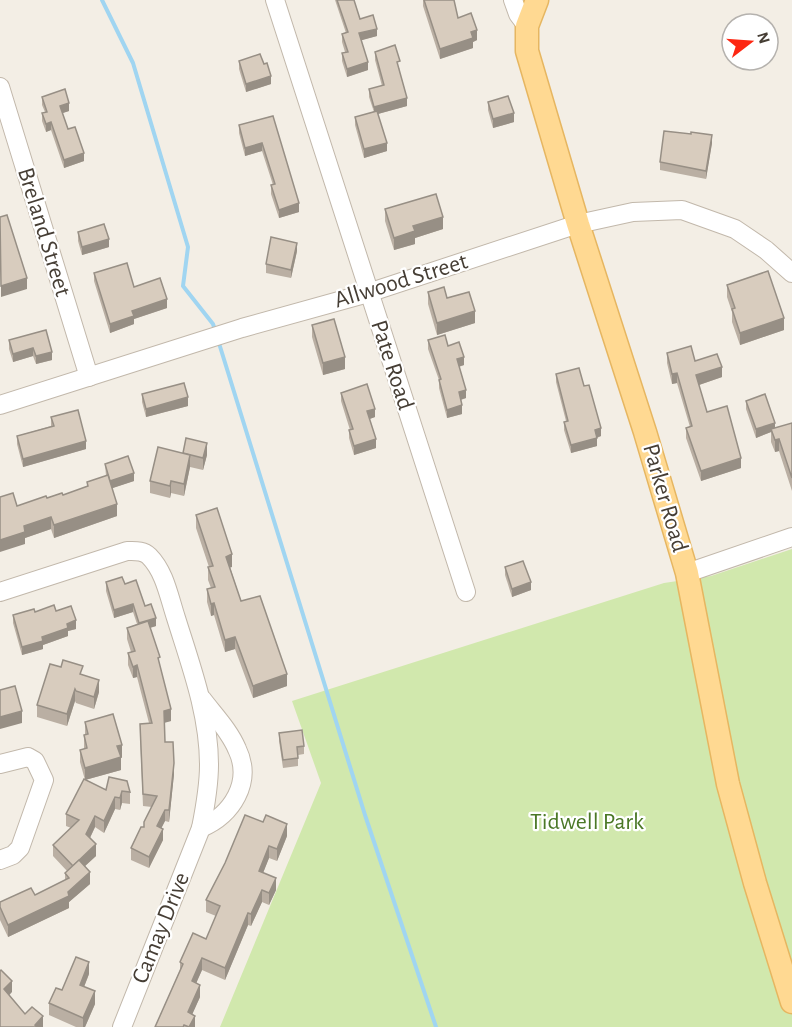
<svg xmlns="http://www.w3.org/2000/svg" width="792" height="1027" font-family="'Alegreya Sans',sans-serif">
<rect width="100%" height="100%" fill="#f3eee5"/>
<!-- green -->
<path fill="#d1e8ad" d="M 792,549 L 792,1027 L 220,1027 L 321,783 L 292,701 L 664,583 L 711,576 Z"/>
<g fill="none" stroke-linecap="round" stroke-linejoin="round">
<!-- stream -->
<g stroke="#a0d5f1" stroke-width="4">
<path d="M 102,0 L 133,63 L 188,247 L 183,286 L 213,324 L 215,330"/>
<path d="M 218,340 L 365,815 L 436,1027"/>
</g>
<defs>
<g id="minor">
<path d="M 275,0 L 466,592"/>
<path d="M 513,0 L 518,14 L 527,26"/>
<path d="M 0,87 L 89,377"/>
<path d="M 0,405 L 242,328 L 368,293 L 578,224 L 633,212 L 682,210 L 735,229 L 766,250 L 792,273"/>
<path d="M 687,573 L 792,537"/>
<path d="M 0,592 L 127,551 C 135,551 143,550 149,556 C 165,572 169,597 176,618 C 191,666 209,714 209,765 C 209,786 205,808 201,828 L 122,1027"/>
<path d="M 0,764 L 28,757 L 35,761 L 44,780 L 20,848 L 13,855 L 0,860"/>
<path d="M 201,828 C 232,815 253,782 237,749 C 229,730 214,715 202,699"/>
</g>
<path id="major" d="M 537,0 L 527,26 L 527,51 L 578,224 L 645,432 L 687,573 L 728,784 L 755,883 L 792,1002"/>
</defs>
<!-- minor casing -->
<use href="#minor" stroke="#c2b8ab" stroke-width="20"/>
<!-- major casing -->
<use href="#major" stroke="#e6b661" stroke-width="25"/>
<!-- minor -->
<use href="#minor" stroke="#fff" stroke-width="18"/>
<!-- major -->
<use href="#major" stroke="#ffd992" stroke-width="22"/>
</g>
<!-- wall -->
<g fill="#baafa3">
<path d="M 335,0 L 354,0 L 360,19 L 377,36 L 361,40 L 368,70 L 347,77 L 342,61 L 342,53 L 345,52 L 342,42 L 342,34 L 346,33 Z"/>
<path d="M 423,0 L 454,0 L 458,18 L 477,40 L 473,42 L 473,48 L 440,59 L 423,6 Z"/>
<path d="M 375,52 L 400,69 L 399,69 L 407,106 L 378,114 L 387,151 L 364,158 L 355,125 L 355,117 L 374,112 L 369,97 L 369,89 L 382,86 L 375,60 Z"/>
<path d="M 239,61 L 264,64 L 271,84 L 246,92 L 239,69 Z"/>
<path d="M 42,97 L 69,111 L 62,113 L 68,129 L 84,161 L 64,168 L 51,130 L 46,132 L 42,121 L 42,113 L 45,112 L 42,105 Z"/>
<path d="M 488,102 L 514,122 L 493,128 L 488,110 Z"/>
<path d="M 273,116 L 299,212 L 279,218 L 271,194 L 271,185 L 273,185 L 262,151 L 245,156 L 239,133 L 239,125 Z"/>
<path d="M 691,134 L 712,143 L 706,179 L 660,170 L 660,162 Z"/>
<path d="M 385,209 L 443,229 L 415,238 L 415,244 L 394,250 L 385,221 Z"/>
<path d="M 78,232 L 109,247 L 82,255 L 78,241 Z"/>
<path d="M 297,251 L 291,278 L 266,273 L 266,264 Z"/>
<path d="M 94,273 L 134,287 L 167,308 L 134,319 L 134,324 L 110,333 L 94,281 Z"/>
<path d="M 727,285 L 784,330 L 740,345 L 732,322 L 732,312 L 727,297 Z"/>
<path d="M 428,292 L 447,298 L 475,323 L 437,335 L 428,304 Z"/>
<path d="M 312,325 L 345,369 L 323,375 L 312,337 Z"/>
<path d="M 46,330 L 52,360 L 36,364 L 33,356 L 13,362 L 9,349 L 9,340 Z"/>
<path d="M 428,340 L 448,346 L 464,365 L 459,367 L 466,398 L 461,400 L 462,414 L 447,418 L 439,388 L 439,380 L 428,349 Z"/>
<path d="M 667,353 L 695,361 L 722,377 L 699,385 L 707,412 L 741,468 L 701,481 L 686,438 L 686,428 L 690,427 L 677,383 L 672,384 L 667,363 Z"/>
<path d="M 556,374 L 584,386 L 601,436 L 597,438 L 597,446 L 571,453 L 564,430 L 564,422 L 566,421 L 556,382 Z"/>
<path d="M 341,393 L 375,417 L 369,419 L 376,448 L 354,455 L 349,438 L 349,430 L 350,430 L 341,401 Z"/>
<path d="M 142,394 L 188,406 L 146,417 L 142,402 Z"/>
<path d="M 746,401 L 775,428 L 792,423 L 792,491 L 779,451 L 775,452 L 771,442 L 771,432 L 756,438 L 746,409 Z"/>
<path d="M 51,417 L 86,449 L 23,467 L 17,444 L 17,436 L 51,426 Z"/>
<path d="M 183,454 L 207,455 L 203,470 L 190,467 L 184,496 L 171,493 L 170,498 L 150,493 L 150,481 Z"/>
<path d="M 105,464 L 134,481 L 112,488 L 117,516 L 54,538 L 51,529 L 25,538 L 25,544 L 17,506 L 63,495 L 87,487 L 87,482 L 106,476 Z"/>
<path d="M 196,515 L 232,567 L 230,567 L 241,601 L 287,686 L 253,698 L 235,649 L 225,652 L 214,615 L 211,616 L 207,602 L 207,589 L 211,588 L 208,580 L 208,567 L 209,567 L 196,528 Z"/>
<path d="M 505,567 L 531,590 L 512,597 L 505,575 Z"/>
<path d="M 106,582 L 125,584 L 145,606 L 156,626 L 150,628 L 160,668 L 171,721 L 164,722 L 165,742 L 174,774 L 169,822 L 165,821 L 161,828 L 163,840 L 149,868 L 131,860 L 131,848 L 144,827 L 152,807 L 143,806 L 140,735 L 140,724 L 149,723 L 137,677 L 133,678 L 128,665 L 128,653 L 131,652 L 127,639 L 127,628 L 137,624 L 133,612 L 114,618 L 106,591 Z"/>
<path d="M 56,611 L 76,629 L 68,631 L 68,636 L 43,645 L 43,649 L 22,655 L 13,623 L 13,615 Z"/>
<path d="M 83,675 L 99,692 L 94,709 L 76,703 L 75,701 L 67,726 L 37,717 L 37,705 Z"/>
<path d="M 85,722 L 122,757 L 121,758 L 121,770 L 85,780 L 80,762 L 80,750 L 84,749 L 84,735 L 85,735 Z"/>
<path d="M 279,733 L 304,746 L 304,754 L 298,755 L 298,766 L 283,768 L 279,741 Z"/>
<path d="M 106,790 L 130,792 L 130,804 L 122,803 L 120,810 L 115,809 L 104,833 L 95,827 L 90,838 L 96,856 L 85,866 L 90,884 L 69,902 L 69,908 L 8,937 L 0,920 L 0,902 L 35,895 L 65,881 L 65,873 L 67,871 L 53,856 L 53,845 L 71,828 L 66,826 L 66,814 Z"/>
<path d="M 287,836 L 277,861 L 269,858 L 263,873 L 276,890 L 269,905 L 262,902 L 251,926 L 248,925 L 225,980 L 202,970 L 196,983 L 200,997 L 192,1014 L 195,1027 L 155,1027 L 180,970 L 180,962 L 206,939 L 216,916 L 206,912 L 206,900 L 225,863 Z"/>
<path d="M 89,974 L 84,987 L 95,1004 L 85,1027 L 76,1027 L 49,1015 L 49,1003 L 62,990 Z"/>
</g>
<!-- shaded-wall -->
<g fill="#978f85">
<path d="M 377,29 L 377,36 L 359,41 L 359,33 Z"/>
<path d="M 477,30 L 477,40 L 473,42 L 473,48 L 440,59 L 440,49 L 471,32 Z"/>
<path d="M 368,62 L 368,70 L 347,77 L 347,69 Z"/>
<path d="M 271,76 L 271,84 L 246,92 L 246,84 Z"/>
<path d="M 407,98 L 407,106 L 374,115 L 374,107 Z"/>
<path d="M 69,103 L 69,111 L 60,114 L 60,106 Z"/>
<path d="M 514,113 L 514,122 L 493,128 L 493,119 Z"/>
<path d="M 51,122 L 51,130 L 46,132 L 46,124 Z"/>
<path d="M 712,135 L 712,143 L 706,179 L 706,171 Z"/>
<path d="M 262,143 L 262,151 L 245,156 L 245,148 Z"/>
<path d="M 387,143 L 387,151 L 364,158 L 364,149 Z"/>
<path d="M 84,153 L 84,161 L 64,168 L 64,160 Z"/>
<path d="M 299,203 L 299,212 L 279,218 L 279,210 Z"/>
<path d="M 443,217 L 443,229 L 415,238 L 415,244 L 394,250 L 394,238 L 413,226 Z"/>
<path d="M 109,239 L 109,247 L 82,255 L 82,247 Z"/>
<path d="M 297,243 L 297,251 L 291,278 L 291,270 Z"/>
<path d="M 27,278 L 27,289 L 1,297 L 1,286 Z"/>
<path d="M 167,299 L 167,308 L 134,319 L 134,324 L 110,333 L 110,324 L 132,311 Z"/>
<path d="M 475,311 L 475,323 L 437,335 L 437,323 Z"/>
<path d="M 784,318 L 784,330 L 740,345 L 740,333 Z"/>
<path d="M 33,348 L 33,356 L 13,362 L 13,354 Z"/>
<path d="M 52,352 L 52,360 L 36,364 L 36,356 Z"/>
<path d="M 345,357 L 345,369 L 323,375 L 323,363 Z"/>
<path d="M 464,357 L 464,365 L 457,367 L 457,359 Z"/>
<path d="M 722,367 L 722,377 L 696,386 L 696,375 Z"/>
<path d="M 677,373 L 677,383 L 672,384 L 672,374 Z"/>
<path d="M 466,390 L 466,398 L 459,400 L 459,392 Z"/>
<path d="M 188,397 L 188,406 L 146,417 L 146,409 Z"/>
<path d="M 462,405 L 462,414 L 447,418 L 447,410 Z"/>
<path d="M 375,409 L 375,417 L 367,420 L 367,411 Z"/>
<path d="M 775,423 L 775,431 L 771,429 L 771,432 L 756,438 L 756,429 Z"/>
<path d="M 601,428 L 601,436 L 595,438 L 595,430 Z"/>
<path d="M 597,438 L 597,446 L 571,453 L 571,445 Z"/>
<path d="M 376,439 L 376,448 L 354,455 L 354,446 Z"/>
<path d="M 779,439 L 779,451 L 775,452 L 775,440 Z"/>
<path d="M 86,441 L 86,449 L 23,467 L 23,459 Z"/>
<path d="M 207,443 L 207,455 L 203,470 L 203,458 Z"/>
<path d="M 190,455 L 190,467 L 184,496 L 184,484 Z"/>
<path d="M 741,458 L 741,468 L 701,481 L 701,471 Z"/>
<path d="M 134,473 L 134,481 L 110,489 L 110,481 Z"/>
<path d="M 171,481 L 171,493 L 170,498 L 170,486 Z"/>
<path d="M 117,504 L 117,516 L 54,538 L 54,525 Z"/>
<path d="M 51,517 L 51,529 L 25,538 L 25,544 L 0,552 L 0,540 L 24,526 Z"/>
<path d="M 232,554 L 232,567 L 226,569 L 226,557 Z"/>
<path d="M 531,582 L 531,590 L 512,597 L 512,589 Z"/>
<path d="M 214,603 L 214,615 L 211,616 L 211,604 Z"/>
<path d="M 133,604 L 133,612 L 114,618 L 114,610 Z"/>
<path d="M 156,618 L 156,626 L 139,631 L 139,623 Z"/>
<path d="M 76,620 L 76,629 L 68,631 L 68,636 L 43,645 L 43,649 L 22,655 L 22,647 L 67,624 Z"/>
<path d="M 235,637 L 235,649 L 225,652 L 225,640 Z"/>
<path d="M 137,665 L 137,677 L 133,678 L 133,667 Z"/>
<path d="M 287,674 L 287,686 L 253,698 L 253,686 Z"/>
<path d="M 99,680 L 99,692 L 94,709 L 94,697 Z"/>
<path d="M 75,689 L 75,701 L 67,726 L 67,714 Z"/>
<path d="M 171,709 L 171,721 L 164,723 L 164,711 Z"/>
<path d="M 22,711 L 22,723 L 0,729 L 0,717 Z"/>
<path d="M 122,745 L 122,757 L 121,758 L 121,770 L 85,780 L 85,768 L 117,746 Z"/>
<path d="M 174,763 L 174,774 L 169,822 L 169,810 Z"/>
<path d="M 122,791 L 122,803 L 120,810 L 120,798 Z"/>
<path d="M 115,797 L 115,809 L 104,833 L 104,821 Z"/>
<path d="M 165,810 L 165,821 L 157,837 L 157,826 Z"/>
<path d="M 95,816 L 95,827 L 86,846 L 86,834 Z"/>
<path d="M 287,824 L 287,836 L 277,861 L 277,849 Z"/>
<path d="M 163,829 L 163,840 L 149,868 L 149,857 Z"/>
<path d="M 96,844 L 96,856 L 73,877 L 73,866 Z"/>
<path d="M 269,846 L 269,858 L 259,883 L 259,871 Z"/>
<path d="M 90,872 L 90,884 L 69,902 L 69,908 L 8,937 L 8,925 L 68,892 Z"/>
<path d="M 276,878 L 276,890 L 269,905 L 269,893 Z"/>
<path d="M 262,890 L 262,902 L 251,926 L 251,914 Z"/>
<path d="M 248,913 L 248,925 L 225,980 L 225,968 Z"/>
<path d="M 202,958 L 202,970 L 192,993 L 192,981 Z"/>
<path d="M 89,962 L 89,974 L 80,997 L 80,985 Z"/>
<path d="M 12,981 L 12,992 L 4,1001 L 4,989 Z"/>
<path d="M 200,985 L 200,997 L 188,1024 L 188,1012 Z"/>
<path d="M 95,991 L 95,1004 L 85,1027 L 83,1027 L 83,1018 Z"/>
<path d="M 43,1016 L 43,1027 L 35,1027 L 35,1025 Z"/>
<path d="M 195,1016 L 195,1027 L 189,1027 Z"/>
</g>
<!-- building -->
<g fill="#d8ccbe" stroke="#978f85" stroke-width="1.5">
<path d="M 337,0 L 354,0 L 360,19 L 373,15 L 377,29 L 359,33 L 368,62 L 347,69 L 342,53 L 348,52 L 342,34 L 348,32 Z"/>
<path d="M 424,0 L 454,0 L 458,18 L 471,13 L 477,30 L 471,32 L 473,38 L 440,49 Z"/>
<path d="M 395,45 L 400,61 L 397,62 L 407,98 L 374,107 L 369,89 L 384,85 L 375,52 Z"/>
<path d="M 260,54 L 264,64 L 267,63 L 271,76 L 246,84 L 239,61 Z"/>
<path d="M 65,89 L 69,103 L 60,106 L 68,129 L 75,127 L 84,153 L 64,160 L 51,122 L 46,124 L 42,113 L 47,112 L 42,97 Z"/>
<path d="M 508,96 L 514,113 L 493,119 L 488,102 Z"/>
<path d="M 377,111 L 387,143 L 364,149 L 355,117 Z"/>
<path d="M 273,116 L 299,203 L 279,210 L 271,185 L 275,184 L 262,143 L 245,148 L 239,125 Z"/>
<path d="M 664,131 L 691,134 L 691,132 L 712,135 L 706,171 L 660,162 Z"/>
<path d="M 436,194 L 443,217 L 413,226 L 415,231 L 394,238 L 385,209 Z"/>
<path d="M 7,215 L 27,278 L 1,286 L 0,217 Z"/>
<path d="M 104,224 L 109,239 L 82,247 L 78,232 Z"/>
<path d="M 271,237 L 297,243 L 291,270 L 266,264 Z"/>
<path d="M 127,263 L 134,287 L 160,278 L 167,299 L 132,311 L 134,316 L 110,324 L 94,273 Z"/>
<path d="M 768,271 L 784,318 L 740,333 L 732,309 L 735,308 L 727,285 Z"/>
<path d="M 444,287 L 447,298 L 469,292 L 475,311 L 437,323 L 428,292 Z"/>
<path d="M 334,319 L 345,357 L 323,363 L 312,325 Z"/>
<path d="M 46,330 L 52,352 L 36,356 L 33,348 L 13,354 L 9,340 Z"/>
<path d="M 445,335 L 448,346 L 459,342 L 464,357 L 457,359 L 466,390 L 459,392 L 462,405 L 447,410 L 439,380 L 441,379 L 428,340 Z"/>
<path d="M 691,346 L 695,361 L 717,354 L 722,367 L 696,375 L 707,412 L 727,406 L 741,458 L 701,471 L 686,428 L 692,426 L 677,373 L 672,374 L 667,353 Z"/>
<path d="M 579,368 L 584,386 L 589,385 L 601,428 L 595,430 L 597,438 L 571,445 L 564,422 L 568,421 L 556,374 Z"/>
<path d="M 184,383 L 188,397 L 146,409 L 142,394 Z"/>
<path d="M 367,384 L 375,409 L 367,411 L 376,439 L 354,446 L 349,430 L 353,429 L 341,393 Z"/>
<path d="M 765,394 L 775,423 L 756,429 L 746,401 Z"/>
<path d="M 78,410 L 86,441 L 23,459 L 17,436 L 54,426 L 51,417 Z"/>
<path d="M 792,423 L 792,478 L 779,439 L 775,440 L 771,429 Z"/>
<path d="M 186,438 L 207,443 L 203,458 L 183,453 Z"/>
<path d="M 158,447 L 190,455 L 184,484 L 171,481 L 170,486 L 150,481 Z"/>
<path d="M 128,456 L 134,473 L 110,481 L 105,464 Z"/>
<path d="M 108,475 L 117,504 L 54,525 L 51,517 L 24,526 L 25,532 L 0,540 L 0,497 L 13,493 L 17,506 L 46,496 L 47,498 L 62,493 L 63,495 L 88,486 L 87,482 Z"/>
<path d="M 217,508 L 232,554 L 226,557 L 241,601 L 260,596 L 287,674 L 253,686 L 235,637 L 225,640 L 214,603 L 211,604 L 207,589 L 215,587 L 208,567 L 213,566 L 196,515 Z"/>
<path d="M 523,561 L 531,582 L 512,589 L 505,567 Z"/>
<path d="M 122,577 L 125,584 L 136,580 L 145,606 L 151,604 L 156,618 L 139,623 L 133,604 L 114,610 L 106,582 Z"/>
<path d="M 54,605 L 56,611 L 71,606 L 76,620 L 67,624 L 68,628 L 42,637 L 43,641 L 22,647 L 13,615 L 34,609 L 35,612 Z"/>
<path d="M 148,621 L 160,657 L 158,658 L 171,709 L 164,711 L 165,742 L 173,742 L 174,763 L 169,810 L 165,810 L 157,826 L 163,829 L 149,857 L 131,848 L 141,827 L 144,827 L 144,822 L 157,796 L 143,794 L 140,724 L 152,723 L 137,665 L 133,667 L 128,653 L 135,651 L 127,628 Z"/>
<path d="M 63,660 L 83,666 L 80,674 L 99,680 L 94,697 L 76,691 L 75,689 L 67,714 L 37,705 L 50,664 L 61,667 Z"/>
<path d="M 15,686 L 22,711 L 0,717 L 0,690 Z"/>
<path d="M 113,714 L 122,745 L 117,746 L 121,757 L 85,768 L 80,750 L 87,748 L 84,735 L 88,734 L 85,722 Z"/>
<path d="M 302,730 L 304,746 L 297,747 L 298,758 L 283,760 L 279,733 Z"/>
<path d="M 109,777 L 127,781 L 130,792 L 122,791 L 120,798 L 115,797 L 104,821 L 95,816 L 86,834 L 96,844 L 73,866 L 53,845 L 79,820 L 66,814 L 84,779 L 106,790 Z"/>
<path d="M 245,815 L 263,822 L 266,815 L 287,824 L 277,849 L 269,846 L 259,871 L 276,878 L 269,893 L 262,890 L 251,914 L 248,913 L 225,968 L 202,958 L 192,981 L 200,985 L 188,1012 L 195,1016 L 189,1027 L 184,1025 L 183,1027 L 155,1027 L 183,964 L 180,962 L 193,933 L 206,939 L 220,906 L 206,900 L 225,863 Z"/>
<path d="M 79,860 L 90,872 L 68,892 L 69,896 L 8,925 L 0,907 L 0,902 L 31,888 L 35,895 L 69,878 L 65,873 Z"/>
<path d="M 76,957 L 89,962 L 80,985 L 95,991 L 83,1018 L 49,1003 L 56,988 L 62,990 Z"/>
<path d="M 1,970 L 12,981 L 4,989 L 25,1014 L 32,1007 L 43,1016 L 35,1025 L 38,1027 L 0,1027 L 0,971 Z"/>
</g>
<g text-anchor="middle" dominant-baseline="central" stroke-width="4.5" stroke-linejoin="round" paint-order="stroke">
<!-- street labels -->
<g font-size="24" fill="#463e35" stroke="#fff">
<text transform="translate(44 232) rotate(73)">Breland Street</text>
<text transform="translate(401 281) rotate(-17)">Allwood Street</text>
<text transform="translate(392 365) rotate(72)">Pate Road</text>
<text transform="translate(665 498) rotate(74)">Parker Road</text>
<text transform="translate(161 928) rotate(-68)">Camay Drive</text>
</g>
<!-- park labels -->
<g font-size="24" fill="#4b7827" stroke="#fff">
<text x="587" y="822">Tidwell Park</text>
</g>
</g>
<!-- north arrow -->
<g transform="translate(750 42) rotate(73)"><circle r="28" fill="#ffffff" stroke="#b5b2ae" stroke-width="1.5"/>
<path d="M0-4.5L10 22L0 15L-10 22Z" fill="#fd2712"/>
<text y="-9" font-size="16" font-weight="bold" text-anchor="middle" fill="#463e35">N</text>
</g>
</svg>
